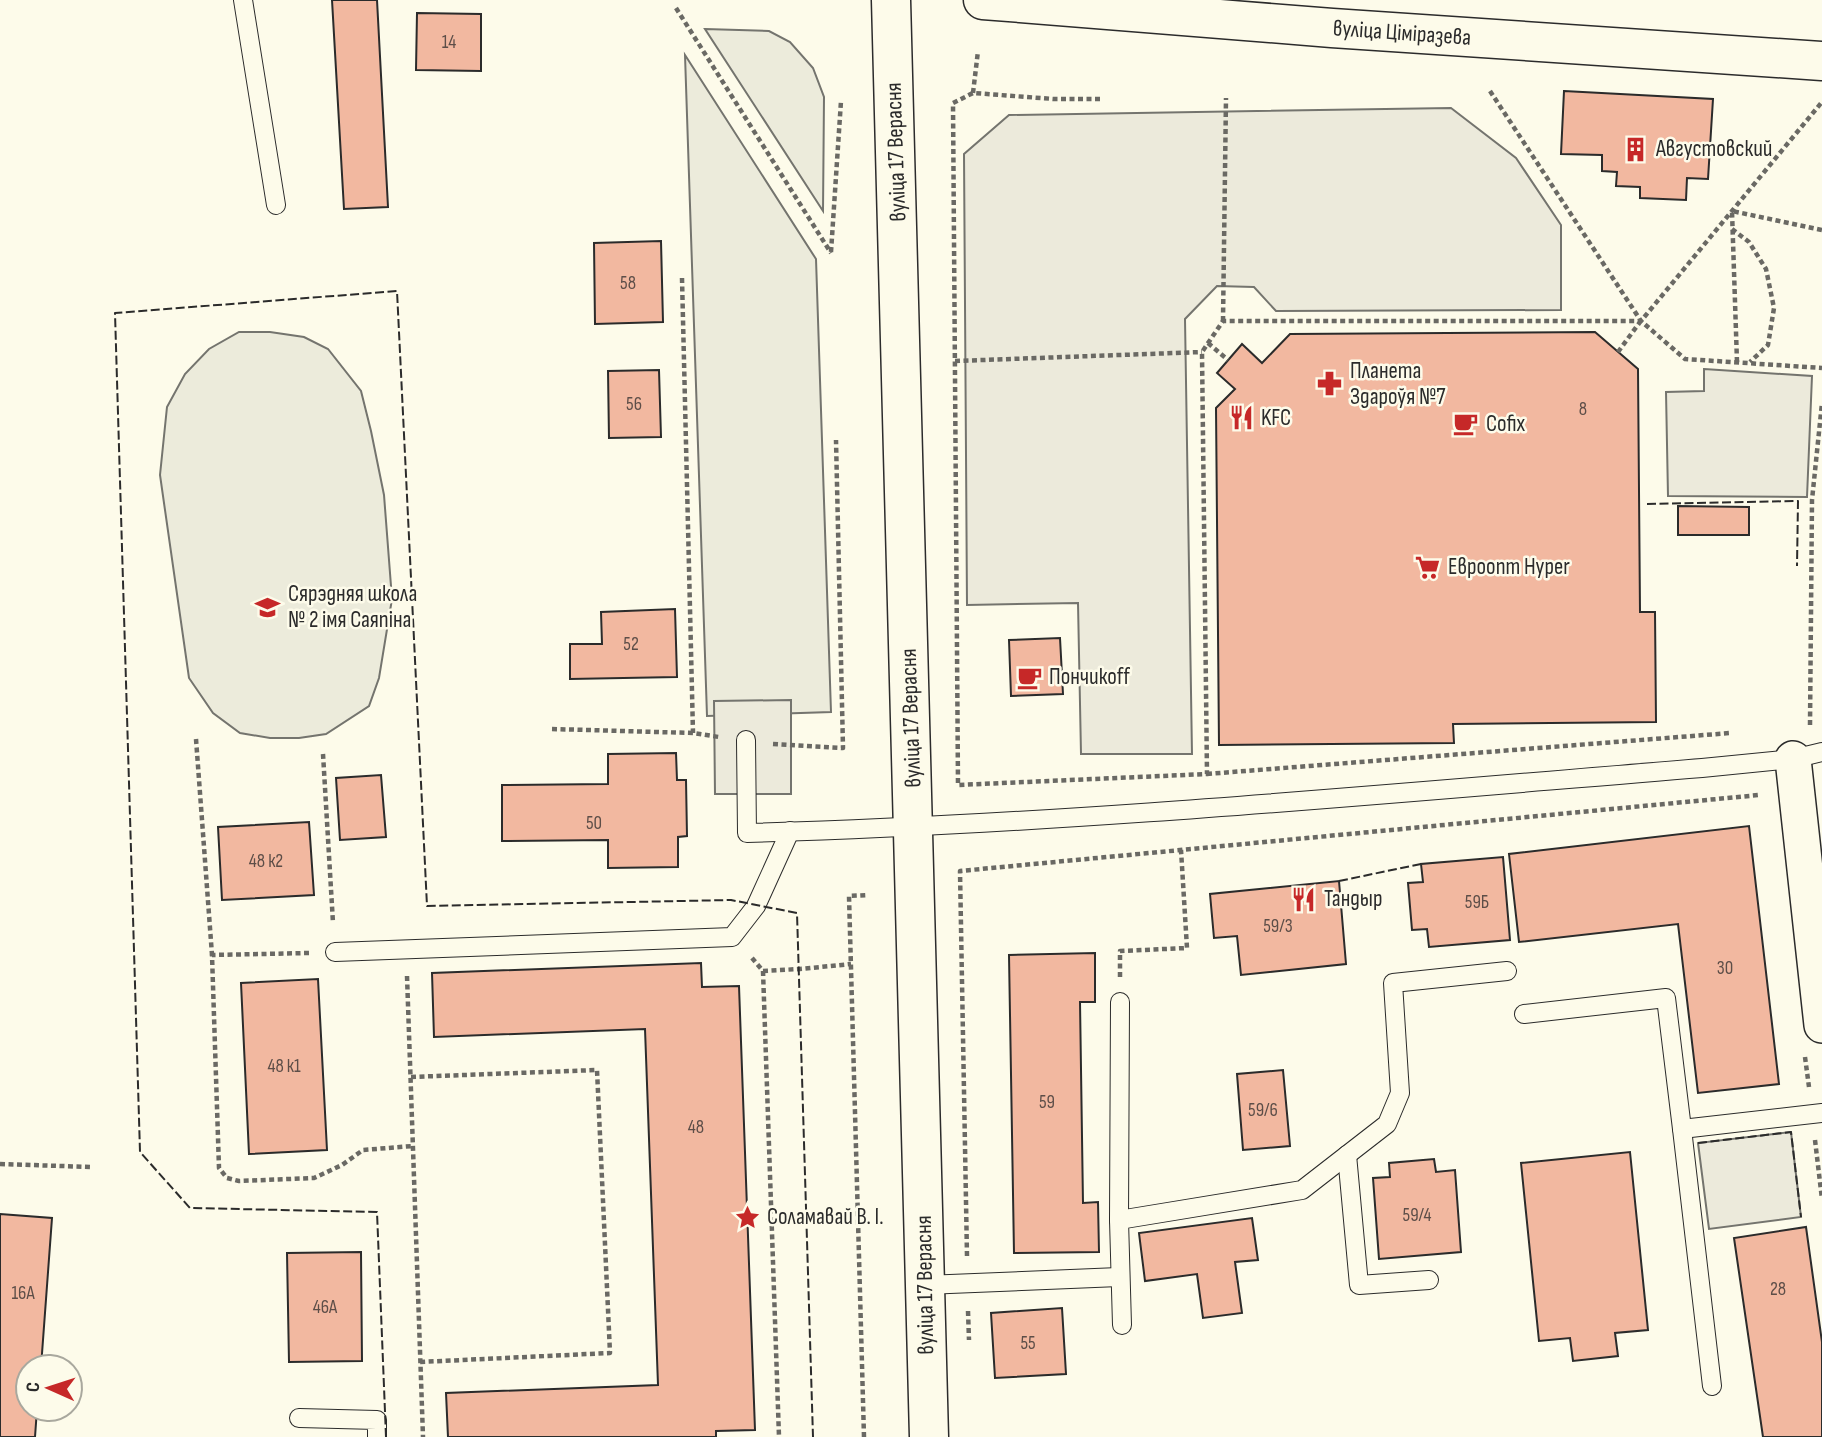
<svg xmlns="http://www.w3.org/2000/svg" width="1822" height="1437" font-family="'Sofia Sans Condensed',sans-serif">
<rect width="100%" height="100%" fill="#fdfbea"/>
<!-- green -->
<g fill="#ecebdb" stroke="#74746e" stroke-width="2">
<path d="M 705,29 L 769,31 L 790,42 L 813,68 L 824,97 L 823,211 Z"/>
<path d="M 685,55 L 816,259 L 831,712 L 707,716 Z"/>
<path d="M 239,332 L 270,332 L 304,337 L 328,349 L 361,391 L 371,431 L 384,495 L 392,599 L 379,678 L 369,706 L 326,734 L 299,738 L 270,738 L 240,733 L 213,713 L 189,678 L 160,475 L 167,407 L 185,374 L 209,349 Z"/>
</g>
<!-- parking -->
<g fill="#eceadb" stroke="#74746e" stroke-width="2">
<path d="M 1451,108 L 1516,158 L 1561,225 L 1561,310 L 1276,311 L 1254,287 L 1217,286 L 1185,319 L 1192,754 L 1081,754 L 1078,603 L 967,605 L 964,154 L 1009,115 Z"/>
<path d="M 1704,369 L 1812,376 L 1807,497 L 1668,496 L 1666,392 L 1704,391 Z"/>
<path d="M 791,700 L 791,794 L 715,794 L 714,701 Z"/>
<path d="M 1791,1132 L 1801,1217 L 1709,1229 L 1698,1143 Z"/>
</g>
<!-- building -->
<g fill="#f2b8a0" stroke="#2b2b2b" stroke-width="2">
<path d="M 332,0 L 377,0 L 388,207 L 344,209 Z"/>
<path d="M 417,13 L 481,14 L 481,71 L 416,70 Z"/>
<path d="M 1564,91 L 1713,99 L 1708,179 L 1687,178 L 1686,200 L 1640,198 L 1640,187 L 1616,186 L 1617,172 L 1602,171 L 1602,155 L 1561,154 Z"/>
<path d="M 661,241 L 663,322 L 595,324 L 594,243 Z"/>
<path d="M 1595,332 L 1638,369 L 1640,612 L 1655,612 L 1656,722 L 1453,724 L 1454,743 L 1219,745 L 1216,408 L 1235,389 L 1217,373 L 1242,344 L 1262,363 L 1290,334 Z"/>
<path d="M 659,370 L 661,437 L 609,438 L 608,371 Z"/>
<path d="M 1678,506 L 1749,507 L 1749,535 L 1678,535 Z"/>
<path d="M 675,609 L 677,677 L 570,679 L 570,644 L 602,644 L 601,612 Z"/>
<path d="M 1060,638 L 1063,694 L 1011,696 L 1009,640 Z"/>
<path d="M 676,753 L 677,780 L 686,780 L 687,836 L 678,837 L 678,867 L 608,868 L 608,840 L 502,841 L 502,785 L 608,784 L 608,754 Z"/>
<path d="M 381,775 L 386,837 L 340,840 L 336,778 Z"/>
<path d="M 309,822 L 314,895 L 222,900 L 218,827 Z"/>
<path d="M 1749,826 L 1779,1084 L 1698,1093 L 1678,924 L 1519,942 L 1509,854 Z"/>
<path d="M 1503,857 L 1510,940 L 1429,947 L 1427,929 L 1412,930 L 1408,883 L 1423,882 L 1421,864 Z"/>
<path d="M 1339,881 L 1346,964 L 1241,975 L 1237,936 L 1214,938 L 1210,894 Z"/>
<path d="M 1095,953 L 1095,1002 L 1080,1002 L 1083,1203 L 1098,1202 L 1099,1252 L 1014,1253 L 1009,955 Z"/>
<path d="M 701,963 L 702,987 L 739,986 L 755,1430 L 716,1431 L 716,1437 L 448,1437 L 446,1393 L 658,1385 L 645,1029 L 434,1037 L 432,973 Z"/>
<path d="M 318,979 L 327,1150 L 249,1154 L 241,983 Z"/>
<path d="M 1283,1070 L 1290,1146 L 1243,1150 L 1237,1074 Z"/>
<path d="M 1630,1152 L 1648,1330 L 1615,1333 L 1618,1356 L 1573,1361 L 1570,1338 L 1539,1341 L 1521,1163 Z"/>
<path d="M 1434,1159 L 1436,1172 L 1455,1170 L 1461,1252 L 1379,1259 L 1373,1178 L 1390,1177 L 1389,1163 Z"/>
<path d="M 0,1214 L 52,1218 L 41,1367 L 28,1367 L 28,1409 L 37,1409 L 35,1437 L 0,1437 Z"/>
<path d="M 1252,1218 L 1258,1260 L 1235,1262 L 1242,1313 L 1203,1318 L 1197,1274 L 1145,1281 L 1139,1233 Z"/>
<path d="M 1806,1227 L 1822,1342 L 1822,1437 L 1763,1437 L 1734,1238 Z"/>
<path d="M 361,1252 L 362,1361 L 289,1362 L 287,1253 Z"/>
<path d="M 1062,1308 L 1066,1374 L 995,1378 L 991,1313 Z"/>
</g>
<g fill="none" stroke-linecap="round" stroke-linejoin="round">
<defs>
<g id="lane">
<path d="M 243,0 L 276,205"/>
<path d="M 746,740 L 747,833 C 1066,824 1384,794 1702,768 L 1793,759 L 1822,752"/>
<path d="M 335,952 L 732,937 L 756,906 L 790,831"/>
<path d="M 1524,1014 L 1666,998 L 1682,1129 L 1822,1113"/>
<path d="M 1682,1129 L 1712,1386"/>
<path d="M 1347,1155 L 1359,1285 L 1429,1280"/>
<path d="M 1119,1220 L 1120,1002"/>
<path d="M 925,1285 L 1119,1277"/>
<path d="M 1122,1325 L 1119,1220 L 1302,1190 L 1387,1124 L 1400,1093 L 1393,983 L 1507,971"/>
<path d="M 299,1418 L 377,1420 L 377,1437"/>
</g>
<path id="street" d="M 1793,759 L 1822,1025"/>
<g id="secondary">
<path d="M 891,0 L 929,1437"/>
<path d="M 983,0 L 1332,28 L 1822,61"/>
</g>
</defs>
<!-- lane casing -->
<use href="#lane" stroke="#2b2b2b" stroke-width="20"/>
<!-- street casing -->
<use href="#street" stroke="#2b2b2b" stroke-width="38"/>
<!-- secondary casing -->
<use href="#secondary" stroke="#2b2b2b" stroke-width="41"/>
<!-- path -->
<g stroke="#6a6964" stroke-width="4.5" stroke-dasharray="5 3.5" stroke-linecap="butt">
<path d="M 676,8 L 831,253"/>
<path d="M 1490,91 L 1641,321 L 1685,359 L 1822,368"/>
<path d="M 973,93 L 978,51"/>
<path d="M 1100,99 L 1054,99 L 973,93 L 953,103 L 958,785 L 1207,774 L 1202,352 L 1223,321 L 1641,321 L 1822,102"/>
<path d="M 1732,229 L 1749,242 L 1766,269 L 1774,308 L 1768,345 L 1750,362"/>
<path d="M 831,252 L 841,101"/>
<path d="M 682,278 L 693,733"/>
<path d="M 1223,321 L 1226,98"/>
<path d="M 1208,343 L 1228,360"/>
<path d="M 1618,352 L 1640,322"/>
<path d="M 955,361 L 1202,352"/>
<path d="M 1737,362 L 1732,211 L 1822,230"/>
<path d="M 1810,725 L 1812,500 L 1822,403"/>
<path d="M 552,729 L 693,733 L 719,737"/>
<path d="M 196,739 L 212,955"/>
<path d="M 773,744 L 843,748 L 836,440"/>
<path d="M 323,754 L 333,923"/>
<path d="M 1207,774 L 1730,733"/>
<path d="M 309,953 L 212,955 L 219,1168 L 227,1178 L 239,1181 L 314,1178 L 342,1165 L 363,1150 L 413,1146"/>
<path d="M 752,958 L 763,971 L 779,1437"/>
<path d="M 763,971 L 800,969 L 851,964"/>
<path d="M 407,976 L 423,1437"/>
<path d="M 1120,977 L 1120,951 L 1187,948 L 1181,850"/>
<path d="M 1805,1057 L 1809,1087"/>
<path d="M 411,1077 L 597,1070 L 610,1353 L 420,1362"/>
<path d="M 1815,1140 L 1822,1199"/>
<path d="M 0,1164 L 92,1167"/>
<path d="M 967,1256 L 960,871 L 1759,795"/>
<path d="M 968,1311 L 969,1340"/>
<path d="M 864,1437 L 849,896 L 868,895"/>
</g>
<!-- lane -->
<use href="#lane" stroke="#fdfbea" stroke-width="18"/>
<!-- street -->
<use href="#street" stroke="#fdfbea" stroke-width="35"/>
<!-- secondary -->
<use href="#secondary" stroke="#fdfbea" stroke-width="38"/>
<!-- fence -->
<g stroke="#2b2b2b" stroke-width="2" stroke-dasharray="9 3.5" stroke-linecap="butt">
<path d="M 1647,504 L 1798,501 L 1797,566"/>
<path d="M 1339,881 L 1421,864"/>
<path d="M 1698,1143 L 1791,1132 L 1801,1217"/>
<path d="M 386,1437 L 377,1212 L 190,1208 L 140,1152 L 115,313 L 397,291 L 427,906 L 731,900 L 797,913 L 813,1437"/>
</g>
</g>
<!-- icons -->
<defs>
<symbol id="building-bare" viewBox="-9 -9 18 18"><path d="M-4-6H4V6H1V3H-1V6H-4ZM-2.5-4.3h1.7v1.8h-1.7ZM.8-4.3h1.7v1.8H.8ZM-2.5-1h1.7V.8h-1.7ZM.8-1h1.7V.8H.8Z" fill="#c62828" stroke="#fdfbea" stroke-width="2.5" paint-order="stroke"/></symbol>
<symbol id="pharmacy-bare" viewBox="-9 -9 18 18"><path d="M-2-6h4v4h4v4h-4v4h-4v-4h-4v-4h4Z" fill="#c62828" stroke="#fdfbea" stroke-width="2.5" paint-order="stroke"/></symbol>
<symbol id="restaurant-bare" viewBox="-9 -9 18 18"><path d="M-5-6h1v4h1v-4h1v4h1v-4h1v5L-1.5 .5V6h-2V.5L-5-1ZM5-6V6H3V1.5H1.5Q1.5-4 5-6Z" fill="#c62828" stroke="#fdfbea" stroke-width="2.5" paint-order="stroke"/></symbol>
<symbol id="cafe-bare" viewBox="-9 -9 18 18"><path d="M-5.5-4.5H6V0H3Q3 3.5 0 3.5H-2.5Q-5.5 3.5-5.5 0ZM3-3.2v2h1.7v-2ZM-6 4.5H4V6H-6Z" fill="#c62828" stroke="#fdfbea" stroke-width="2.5" paint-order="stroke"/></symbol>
<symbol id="supermarket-bare" viewBox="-9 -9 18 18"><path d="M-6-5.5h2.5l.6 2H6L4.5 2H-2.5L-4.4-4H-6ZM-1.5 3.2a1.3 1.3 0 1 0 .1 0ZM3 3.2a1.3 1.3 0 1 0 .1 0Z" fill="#c62828" stroke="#fdfbea" stroke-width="2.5" paint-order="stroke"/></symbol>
<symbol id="school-bare" viewBox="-9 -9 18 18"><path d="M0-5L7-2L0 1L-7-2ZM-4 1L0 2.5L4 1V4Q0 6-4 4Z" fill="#c62828" stroke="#fdfbea" stroke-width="2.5" paint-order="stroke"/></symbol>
<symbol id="sight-bare" viewBox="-9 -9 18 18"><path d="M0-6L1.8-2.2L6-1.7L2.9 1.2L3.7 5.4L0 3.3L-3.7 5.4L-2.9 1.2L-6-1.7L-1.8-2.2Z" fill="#c62828" stroke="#fdfbea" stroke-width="2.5" paint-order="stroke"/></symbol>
</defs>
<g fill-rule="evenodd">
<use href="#building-bare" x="1618" y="132" width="35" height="35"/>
<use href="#pharmacy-bare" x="1312" y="366" width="35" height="35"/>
<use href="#restaurant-bare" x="1224" y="400" width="35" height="35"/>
<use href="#cafe-bare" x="1448" y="406" width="35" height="35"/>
<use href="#supermarket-bare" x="1410" y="550" width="35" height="35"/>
<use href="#school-bare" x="250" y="590" width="35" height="35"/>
<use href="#cafe-bare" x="1012" y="660" width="35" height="35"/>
<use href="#restaurant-bare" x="1286" y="882" width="35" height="35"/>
<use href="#sight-bare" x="730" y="1200" width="35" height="35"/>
</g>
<g text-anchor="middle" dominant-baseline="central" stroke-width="5" stroke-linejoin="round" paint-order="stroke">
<!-- number labels -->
<g font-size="19" fill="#5d4e48">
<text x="449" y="42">14</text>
<text x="628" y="283">58</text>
<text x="634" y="404">56</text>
<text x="1583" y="409">8</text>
<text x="631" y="644">52</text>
<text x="594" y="823">50</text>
<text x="266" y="861">48 к2</text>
<text x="1477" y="902">59Б</text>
<text x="1278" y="926">59/3</text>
<text x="1725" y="968">30</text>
<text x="284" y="1066">48 к1</text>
<text x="1047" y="1102">59</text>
<text x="1263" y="1110">59/6</text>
<text x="696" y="1127">48</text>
<text x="1417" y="1215">59/4</text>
<text x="1778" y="1289">28</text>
<text x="23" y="1293">16А</text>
<text x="325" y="1307">46А</text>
<text x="1028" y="1343">55</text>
</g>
<!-- street labels -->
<g font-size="23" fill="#2b2b2b" stroke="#fdfbea">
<text transform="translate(1402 33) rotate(4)">вуліца Ціміразева</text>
<text transform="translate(896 152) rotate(-92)">вуліца 17 Верасня</text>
<text transform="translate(911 718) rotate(-92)">вуліца 17 Верасня</text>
<text transform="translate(925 1285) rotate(-91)">вуліца 17 Верасня</text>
</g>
<!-- poi labels -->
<g font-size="23" fill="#2b2b2b" stroke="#fdfbea" text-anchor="start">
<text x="1656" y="149">Августовский</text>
<text x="1350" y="371">Планета<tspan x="1350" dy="26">Здароўя №7</tspan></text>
<text x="1261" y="418">KFC</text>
<text x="1486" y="424">Cofix</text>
<text x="1448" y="567">Евроопт Hyper</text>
<text x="288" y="594">Сярэдняя школа<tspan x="288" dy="26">№ 2 імя Саяпіна</tspan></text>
<text x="1049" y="677">Пончикoff</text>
<text x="1324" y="899">Тандыр</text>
<text x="767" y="1217">Соламавай В. І.</text>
</g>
</g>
<!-- north arrow -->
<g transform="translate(49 1388) rotate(273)"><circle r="33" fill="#fdfbea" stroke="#a9a89e" stroke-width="2"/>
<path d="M0-5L12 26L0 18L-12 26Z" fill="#c62828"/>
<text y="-10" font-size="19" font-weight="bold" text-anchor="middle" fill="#2b2b2b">С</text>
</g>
</svg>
